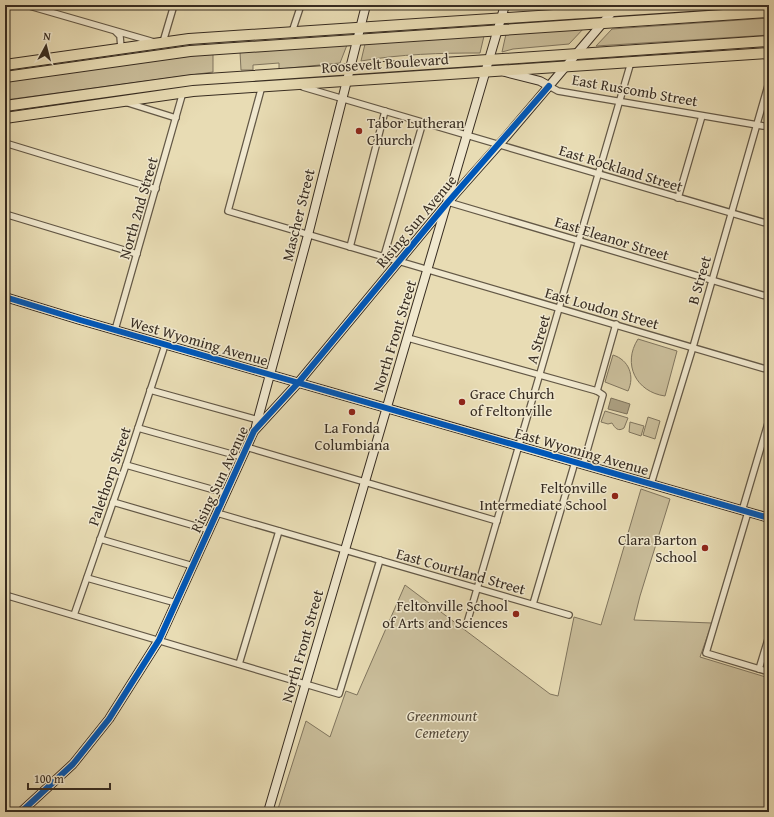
<svg xmlns="http://www.w3.org/2000/svg" width="774" height="817" font-family="'Gentium Book Plus',serif">
<rect width="100%" height="100%" fill="#e8dcb4"/>
<filter id="stains"><feTurbulence type="fractalNoise" baseFrequency=".005" numOctaves="4"/><feColorMatrix values="0 0 0 0 .2 0 0 0 0 .09 0 0 0 0 .02 0 0 0 .5 -.17"/></filter>
<radialGradient id="worn" r=".72"><stop offset=".6" stop-color="#630" stop-opacity="0"/><stop offset="1" stop-color="#630" stop-opacity=".3"/></radialGradient>
<!-- green -->
<g fill="#cabe9b" stroke="#80755e">
<path d="M 769,18 L 769,35 L 596,46 L 612,29 Z"/>
<path d="M 585,27 L 569,44 L 513,49 L 502,52 L 506,34 Z"/>
<path d="M 484,36 L 480,53 C 440,53 401,54 361,61 L 365,44 Z"/>
<path d="M 347,45 L 340,63 L 279,69 L 279,63 L 253,65 L 253,70 L 241,70 L 240,52 Z"/>
<path d="M 213,53 L 213,72 L 5,100 L 5,81 Z"/>
<path d="M 638,339 L 677,351 L 665,396 C 636,392 622,364 638,339 Z"/>
<path d="M 613,355 C 629,360 635,376 628,391 L 605,382 Z"/>
<path d="M 605,411 L 628,418 L 624,428 C 618,432 615,428 612,423 L 608,424 L 601,422 Z"/>
<path d="M 648,417 L 660,421 L 655,439 L 643,435 Z"/>
<path d="M 630,422 L 644,426 L 641,436 L 629,432 Z"/>
<path d="M 641,489 L 670,499 L 640,596 L 634,620 L 712,623 L 700,657 L 769,678 L 769,812 L 277,812 L 306,721 L 330,737 L 346,691 L 357,695 L 405,585 L 550,694 L 558,696 L 574,617 L 601,625 Z"/>
</g>
<!-- water -->
<path fill="#aca082" stroke="#7d725b" d="M 611,398 L 630,404 L 627,414 L 608,409 Z"/>
<g fill="none" stroke-linecap="round" stroke-linejoin="round">
<defs>
<g id="street">
<path d="M 26,5 L 154,42"/>
<path d="M 116,32 L 120,36 L 121,48"/>
<path d="M 292,32 L 301,5"/>
<path d="M 163,42 L 174,5"/>
<path d="M 262,86 L 228,211 L 769,370"/>
<path d="M 549,86 L 558,91 L 769,127"/>
<path d="M 303,87 L 769,224"/>
<path d="M 128,103 L 176,118"/>
<path d="M 5,143 L 156,189"/>
<path d="M 678,198 L 702,116"/>
<path d="M 448,202 L 769,297"/>
<path d="M 5,214 L 137,254"/>
<path d="M 350,247 L 385,111"/>
<path d="M 384,256 L 423,122"/>
<path d="M 115,330 L 183,92"/>
<path d="M 408,338 L 597,391 L 603,395 L 583,465"/>
<path d="M 150,390 L 258,420"/>
<path d="M 597,391 L 616,324"/>
<path d="M 138,428 L 242,457"/>
<path d="M 246,447 L 497,521"/>
<path d="M 126,465 L 225,493"/>
<path d="M 651,484 L 693,347 L 769,82"/>
<path d="M 113,502 L 209,530"/>
<path d="M 742,511 L 769,420"/>
<path d="M 748,512 L 706,653 L 769,672"/>
<path d="M 217,513 L 569,615"/>
<path d="M 100,539 L 193,566"/>
<path d="M 87,578 L 176,603"/>
<path d="M 5,595 L 339,694 L 380,560"/>
<path d="M 533,604 L 575,462"/>
<path d="M 74,615 L 126,465 L 165,345"/>
<path d="M 467,623 L 631,62"/>
<path d="M 239,664 L 279,531"/>
<path d="M 759,669 L 769,636"/>
</g>
<g id="secondary">
<path d="M 505,72 L 540,81 L 549,86"/>
<path d="M 5,297 L 80,320 L 769,518"/>
<path d="M 256,426 L 308,235 L 366,5"/>
<path d="M 21,812 L 73,764 L 109,719 L 159,640 L 254,431 L 298,383 L 448,202 L 504,139 L 618,5"/>
<path d="M 268,812 L 505,5"/>
</g>
<g id="highway">
<path d="M 733,5 L 759,9"/>
<path d="M 5,65 L 189,39 L 705,5"/>
<path d="M 5,77 L 190,51 L 769,12"/>
<path d="M 5,106 L 192,80 L 769,41"/>
<path d="M 5,118 L 193,91 L 769,53"/>
</g>
</defs>
<!-- street casing -->
<use href="#street" stroke="#635846" stroke-width="8"/>
<!-- secondary casing -->
<use href="#secondary" stroke="#372c21" stroke-width="10"/>
<!-- highway casing -->
<use href="#highway" stroke="#372c21" stroke-width="12"/>
<!-- street -->
<use href="#street" stroke="#f0e8ce" stroke-width="5.5"/>
<!-- secondary -->
<use href="#secondary" stroke="#f0e8ce" stroke-width="8"/>
<!-- highway -->
<use href="#highway" stroke="#e8dcb4" stroke-width="10"/>
<defs>
<g id="cycleway">
<path d="M 5,297 L 80,320 L 769,518"/>
<path d="M 21,812 L 73,764 L 109,719 L 159,640 L 254,431 L 298,383 L 448,202 L 549,86"/>
</g>
</defs>
<!-- cycleway casing -->
<use href="#cycleway" stroke="#f0e8ce" stroke-width="8"/>
<!-- cycleway -->
<use href="#cycleway" stroke="#0057b8" stroke-width="6"/>
</g>
<!-- markers -->
<g fill="#8f2418" stroke="#f0e8ce" stroke-width="1.5">
<circle cx="359" cy="131" r="4"/>
<circle cx="462" cy="402" r="4"/>
<circle cx="352" cy="412" r="4"/>
<circle cx="615" cy="496" r="4"/>
<circle cx="705" cy="548" r="4"/>
<circle cx="516" cy="614" r="4"/>
</g>
<g text-anchor="middle" dominant-baseline="central" stroke-width="3" stroke-linejoin="round" paint-order="stroke">
<!-- street labels -->
<g font-size="15" fill="#372c21" stroke="#f0e8ce">
<text transform="translate(385 63) rotate(-4)">Roosevelt Boulevard</text>
<text transform="translate(635 90) rotate(10)">East Ruscomb Street</text>
<text transform="translate(621 168) rotate(17)">East Rockland Street</text>
<text transform="translate(138 208) rotate(-74)">North 2nd Street</text>
<text transform="translate(298 215) rotate(-76)">Mascher Street</text>
<text transform="translate(416 221) rotate(-50)">Rising Sun Avenue</text>
<text transform="translate(612 238) rotate(17)">East Eleanor Street</text>
<text transform="translate(699 280) rotate(-74)">B Street</text>
<text transform="translate(602 308) rotate(16)">East Loudon Street</text>
<text transform="translate(394 336) rotate(-73)">North Front Street</text>
<text transform="translate(538 339) rotate(-74)">A Street</text>
<text transform="translate(199 341) rotate(16)">West Wyoming Avenue</text>
<text transform="translate(582 451) rotate(16)">East Wyoming Avenue</text>
<text transform="translate(109 476) rotate(-71)">Palethorp Street</text>
<text transform="translate(219 479) rotate(-65)">Rising Sun Avenue</text>
<text transform="translate(461 571) rotate(16)">East Courtland Street</text>
<text transform="translate(302 646) rotate(-74)">North Front Street</text>
</g>
<!-- poi labels -->
<g font-size="15" fill="#372c21" stroke="#f0e8ce" text-anchor="end">
<text x="367" y="122" text-anchor="start">Tabor Lutheran<tspan x="367" dy="17">Church</tspan></text>
<text x="470" y="393" text-anchor="start">Grace Church<tspan x="470" dy="17">of Feltonville</tspan></text>
<text x="352" y="427" text-anchor="middle">La Fonda<tspan x="352" dy="17">Columbiana</tspan></text>
<text x="607" y="487">Feltonville<tspan x="607" dy="17">Intermediate School</tspan></text>
<text x="697" y="539">Clara Barton<tspan x="697" dy="17">School</tspan></text>
<text x="508" y="605">Feltonville School<tspan x="508" dy="17">of Arts and Sciences</tspan></text>
</g>
<!-- park labels -->
<g font-size="15" font-style="italic" fill="#544939" stroke="#f0e8ce">
<text x="442" y="715">Greenmount<tspan x="442" dy="17">Cemetery</tspan></text>
</g>
</g>
<!-- margin -->
<rect width="774" height="817" fill="none" stroke="#e8dcb4" stroke-width="20"/>
<rect x="6" y="6" width="762" height="805" fill="none" stroke="#372c21" stroke-width="2"/>
<rect x="10" y="10" width="754" height="797" fill="none" stroke="#372c21"/>
<!-- north arrow -->
<g transform="translate(46 46) rotate(7)" stroke="#f0e8ce" stroke-width="3" paint-order="stroke">
<path d="M0-3L7 15L0 10L-7 15Z" fill="#372c21"/>
<text y="-6" font-size="11" font-weight="bold" text-anchor="middle" fill="#372c21">N</text>
</g>
<!-- scale -->
<path d="M28 783v6h82v-6" fill="none" stroke="#372c21" stroke-width="2"/>
<text x="34" y="783" font-size="12" fill="#372c21" stroke="#f0e8ce" stroke-width="3" paint-order="stroke">100 m</text>
<rect width="100%" height="100%" filter="url(#stains)"/>
<rect width="100%" height="100%" fill="url(#worn)"/>
</svg>
